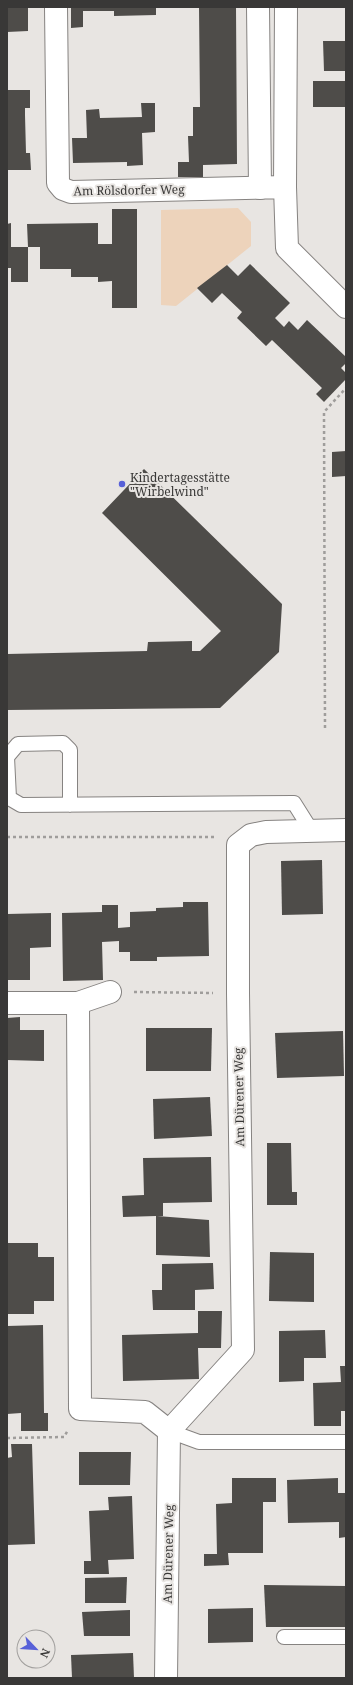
<svg xmlns="http://www.w3.org/2000/svg" width="353" height="1685" font-family="'Noto Serif',serif">
<rect width="100%" height="100%" fill="#e8e5e2"/>
<!-- green -->
<path fill="#edd3bb" d="M 238,208 L 251,222 L 251,246 L 176,306 L 161,305 L 161,210 Z"/>
<!-- building -->
<g fill="#4e4c49">
<path d="M 7,7 L 28,7 L 28,31 L 7,32 Z"/>
<path d="M 71,7 L 156,7 L 156,15 L 114,16 L 114,11 L 83,11 L 83,27 L 71,28 Z"/>
<path d="M 199,7 L 236,7 L 237,164 L 203,165 L 203,177 L 178,177 L 178,162 L 189,162 L 188,136 L 193,136 L 193,107 L 200,107 Z"/>
<path d="M 323,41 L 346,41 L 346,71 L 324,71 Z"/>
<rect x="313" y="81" width="33" height="26"/>
<path d="M 7,90 L 30,90 L 30,108 L 25,108 L 25,115 L 26,153 L 30,153 L 31,170 L 7,170 Z"/>
<path d="M 141,103 L 155,103 L 155,132 L 142,133 L 143,165 L 127,166 L 127,162 L 73,163 L 72,138 L 87,138 L 86,110 L 99,109 L 100,118 L 142,117 Z"/>
<path d="M 112,209 L 137,209 L 137,308 L 112,308 L 112,281 L 98,282 L 98,277 L 71,277 L 71,269 L 40,269 L 40,247 L 28,247 L 27,224 L 98,223 L 98,244 L 112,244 Z"/>
<path d="M 11,223 L 11,247 L 28,247 L 28,282 L 11,282 L 11,268 L 7,268 L 7,224 Z"/>
<path d="M 250,264 L 290,303 L 275,318 L 284,327 L 289,321 L 298,330 L 307,320 L 346,357 L 346,363 L 341,368 L 346,373 L 346,379 L 324,402 L 316,394 L 322,388 L 272,340 L 266,346 L 237,318 L 242,312 L 222,293 L 212,303 L 197,288 L 227,265 L 238,276 Z"/>
<path d="M 346,451 L 346,476 L 332,477 L 332,452 Z"/>
<path d="M 144,469 L 282,604 L 279,652 L 220,708 L 7,710 L 7,654 L 147,651 L 148,642 L 192,641 L 192,651 L 200,651 L 221,631 L 102,513 Z"/>
<path d="M 322,860 L 323,914 L 282,915 L 281,861 Z"/>
<path d="M 183,902 L 208,902 L 209,956 L 157,957 L 157,961 L 130,961 L 130,952 L 119,952 L 119,941 L 102,942 L 103,980 L 63,981 L 62,913 L 102,912 L 102,905 L 118,905 L 118,928 L 130,927 L 130,912 L 156,911 L 156,908 L 183,907 Z"/>
<path d="M 51,913 L 51,947 L 30,948 L 30,980 L 7,980 L 7,914 Z"/>
<path d="M 20,1017 L 20,1030 L 44,1030 L 44,1061 L 7,1060 L 7,1018 Z"/>
<path d="M 146,1028 L 212,1028 L 211,1071 L 146,1071 Z"/>
<path d="M 343,1031 L 344,1076 L 277,1078 L 275,1033 Z"/>
<path d="M 210,1097 L 212,1136 L 154,1139 L 153,1099 Z"/>
<path d="M 267,1143 L 291,1143 L 292,1192 L 297,1192 L 297,1205 L 267,1205 Z"/>
<path d="M 211,1157 L 212,1202 L 163,1203 L 163,1216 L 157,1216 L 209,1220 L 210,1257 L 156,1255 L 156,1216 L 123,1217 L 122,1196 L 144,1195 L 143,1158 Z"/>
<path d="M 7,1243 L 38,1243 L 38,1257 L 54,1257 L 54,1301 L 34,1301 L 34,1314 L 7,1314 Z"/>
<path d="M 270,1252 L 314,1253 L 314,1302 L 269,1301 Z"/>
<path d="M 213,1263 L 214,1289 L 195,1290 L 195,1310 L 153,1310 L 152,1290 L 162,1290 L 162,1264 Z"/>
<path d="M 198,1311 L 222,1311 L 221,1348 L 198,1348 L 199,1379 L 123,1381 L 122,1335 L 198,1333 Z"/>
<path d="M 43,1325 L 44,1413 L 48,1413 L 48,1431 L 21,1431 L 21,1413 L 7,1414 L 7,1326 Z"/>
<path d="M 325,1330 L 326,1358 L 304,1358 L 304,1381 L 279,1382 L 279,1331 Z"/>
<path d="M 340,1366 L 346,1366 L 346,1411 L 341,1411 L 341,1426 L 314,1426 L 313,1383 L 341,1382 Z"/>
<path d="M 11,1444 L 32,1444 L 35,1544 L 7,1545 L 7,1458 L 12,1457 Z"/>
<path d="M 79,1452 L 131,1452 L 130,1485 L 79,1485 Z"/>
<path d="M 232,1478 L 276,1478 L 276,1502 L 263,1502 L 263,1553 L 228,1553 L 229,1565 L 204,1566 L 204,1554 L 217,1554 L 216,1504 L 232,1503 Z"/>
<path d="M 338,1478 L 338,1493 L 346,1493 L 346,1537 L 339,1538 L 339,1522 L 288,1523 L 287,1480 Z"/>
<path d="M 132,1496 L 134,1559 L 108,1560 L 109,1574 L 84,1574 L 84,1561 L 91,1561 L 89,1511 L 109,1510 L 108,1497 Z"/>
<path d="M 127,1577 L 126,1603 L 85,1603 L 85,1578 Z"/>
<path d="M 264,1585 L 346,1586 L 346,1627 L 266,1627 Z"/>
<path d="M 253,1608 L 253,1642 L 208,1643 L 208,1609 Z"/>
<path d="M 130,1610 L 130,1636 L 84,1636 L 82,1612 Z"/>
<path d="M 133,1653 L 134,1678 L 72,1678 L 71,1655 Z"/>
</g>
<g fill="none" stroke-linecap="round" stroke-linejoin="round">
<defs>
<g id="lane">
<path d="M 70,805 L 70,750 L 63,743 L 18,744 L 7,757 L 9,798 L 21,805 L 294,803 L 311,830"/>
<path d="M 169,1431 L 199,1442 L 346,1442"/>
<path d="M 284,1637 L 346,1637"/>
</g>
<g id="street">
<path d="M 56,7 L 58,183 L 63,189 L 71,192 L 285,187 L 287,248 L 346,307"/>
<path d="M 258,7 L 260,188"/>
<path d="M 285,187 L 286,7"/>
<path d="M 7,1003 L 78,1003 L 110,992"/>
<path d="M 78,1003 L 80,1409 L 145,1412 L 169,1431"/>
<path d="M 166,1678 L 169,1431 L 243,1350 L 238,993 L 238,845 L 251,835 L 266,832 L 346,830"/>
</g>
</defs>
<!-- lane casing -->
<use href="#lane" stroke="#868381" stroke-width="16"/>
<!-- street casing -->
<use href="#street" stroke="#868381" stroke-width="24"/>
<!-- path -->
<g stroke="#9f9d9b" stroke-width="2.5" stroke-dasharray="3 3" stroke-linecap="butt">
<path d="M 325,728 L 324,412 L 346,388"/>
<path d="M 7,837 L 214,837"/>
<path d="M 134,992 L 213,993"/>
<path d="M 7,1438 L 64,1437 L 68,1430"/>
</g>
<!-- lane -->
<use href="#lane" stroke="#fff" stroke-width="14"/>
<!-- street -->
<use href="#street" stroke="#fff" stroke-width="22"/>
</g>
<!-- markers -->
<circle fill="#5861d8" stroke="#e8e5e2" stroke-width="1.5" cx="122" cy="484" r="4"/>
<g text-anchor="middle" dominant-baseline="central" stroke-width="4" stroke-linejoin="round" paint-order="stroke">
<!-- street labels -->
<g font-size="12" fill="#393837" stroke="#e8e5e2">
<text transform="translate(129 190) rotate(-1)">Am Rölsdorfer Weg</text>
<text transform="translate(239 1097) rotate(-91)">Am Dürener Weg</text>
<text transform="translate(168 1554) rotate(-89)">Am Dürener Weg</text>
</g>
<!-- poi labels -->
<g font-size="12" fill="#393837" stroke="#e8e5e2" text-anchor="start">
<text x="130" y="477">Kindertagesstätte<tspan x="130" dy="14">"Wirbelwind"</tspan></text>
</g>
</g>
<!-- border -->
<rect width="353" height="1685" fill="none" stroke="#393837" stroke-width="16"/>
<!-- north arrow -->
<g transform="translate(36 1649) rotate(115)"><circle r="19" fill="#e8e5e2" stroke="#a2a09e"/>
<path d="M0-3L7 15L0 10L-7 15Z" fill="#5861d8"/>
<text y="-6" font-size="11" font-weight="bold" text-anchor="middle" fill="#393837">N</text>
</g>
</svg>
